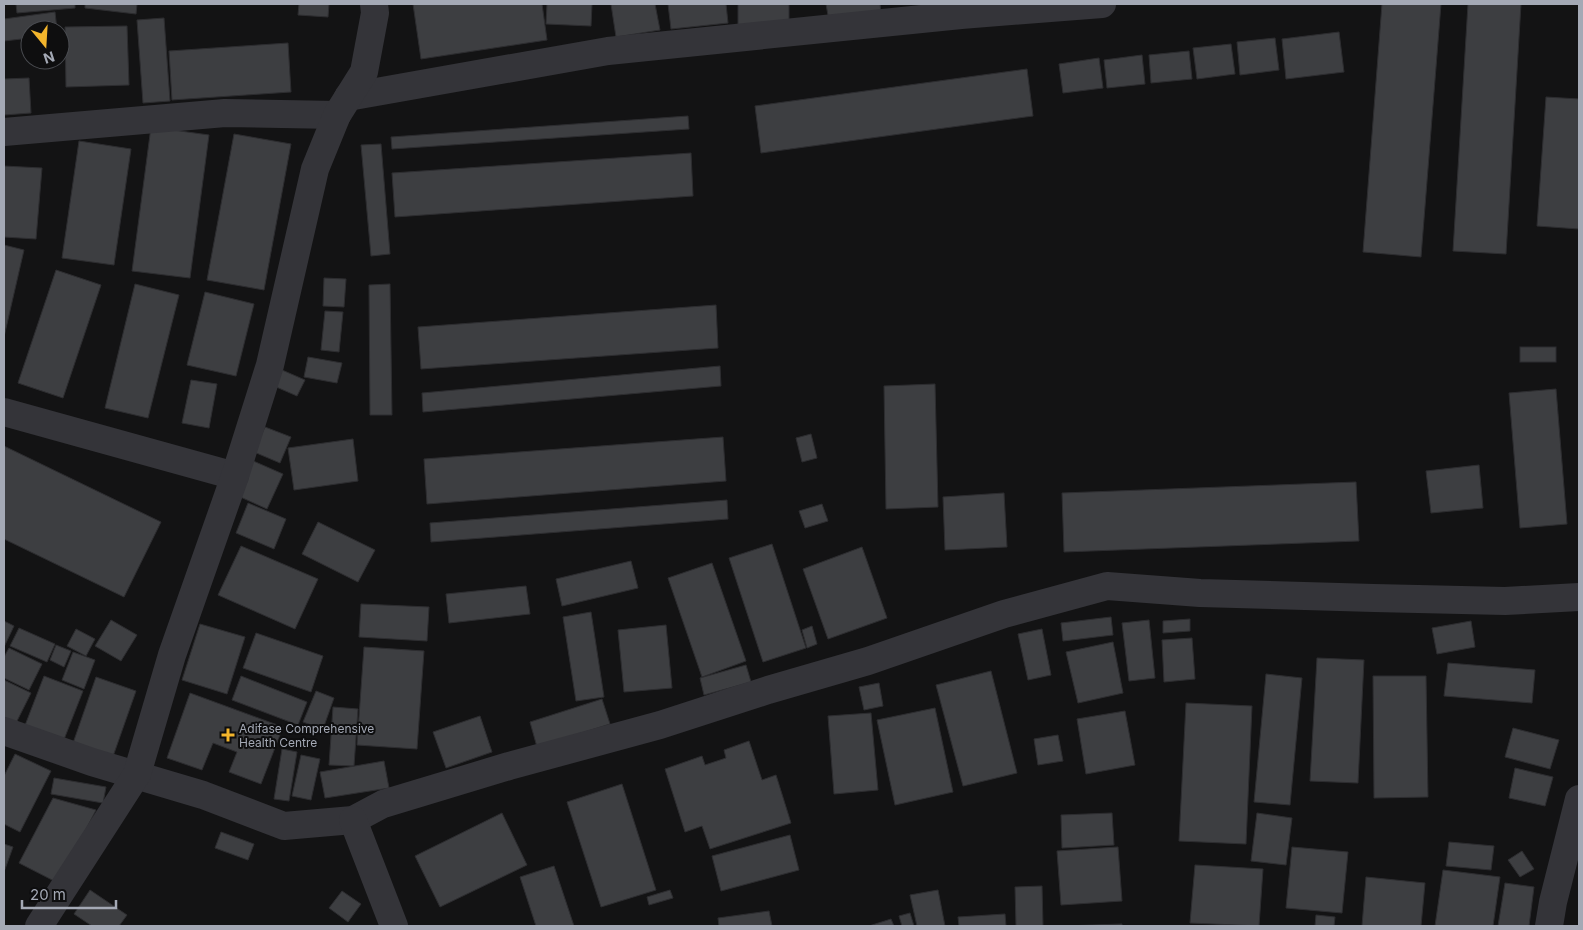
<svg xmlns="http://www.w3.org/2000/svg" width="1583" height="930" font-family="Inter,sans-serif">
<rect width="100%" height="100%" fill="#131314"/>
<!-- building -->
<g fill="#3d3e41" stroke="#2d2d30">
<path d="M 16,4 L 75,4 L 75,8 L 17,13 Z"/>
<path d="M 85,4 L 137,4 L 136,14 L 85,8 Z"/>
<path d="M 299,4 L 329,4 L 328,17 L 298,15 Z"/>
<path d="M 413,4 L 542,4 L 547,40 L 421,59 Z"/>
<path d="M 547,4 L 592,4 L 591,26 L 546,24 Z"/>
<path d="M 611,4 L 655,4 L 660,30 L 616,37 Z"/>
<path d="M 668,4 L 726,4 L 728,23 L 671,29 Z"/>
<path d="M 738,4 L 789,4 L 789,26 L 738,28 Z"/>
<path d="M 826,4 L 880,4 L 881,14 L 829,21 Z"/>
<path d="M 1382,4 L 1441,4 L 1421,257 L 1363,252 Z"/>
<path d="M 1468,4 L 1521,4 L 1506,254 L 1453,251 Z"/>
<path d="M 55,12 L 57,30 L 30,30 L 30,38 L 4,41 L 4,19 Z"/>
<path d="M 164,18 L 170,101 L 143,103 L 137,20 Z"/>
<path d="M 127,26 L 129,85 L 66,87 L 65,27 Z"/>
<path d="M 1339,32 L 1344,72 L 1286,79 L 1282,39 Z"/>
<path d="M 1275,38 L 1279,70 L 1240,75 L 1237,42 Z"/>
<path d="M 288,43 L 291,92 L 172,100 L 169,51 Z"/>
<path d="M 1231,44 L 1235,74 L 1197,79 L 1193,48 Z"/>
<path d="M 1189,51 L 1192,79 L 1151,83 L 1149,55 Z"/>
<path d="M 1142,55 L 1145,84 L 1107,88 L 1104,60 Z"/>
<path d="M 1099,58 L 1103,88 L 1063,93 L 1059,64 Z"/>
<path d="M 1027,69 L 1033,116 L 761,153 L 755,106 Z"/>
<path d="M 29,78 L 31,113 L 4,115 L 4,79 Z"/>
<path d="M 1546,97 L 1579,99 L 1579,229 L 1537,226 Z"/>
<path d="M 688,116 L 689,129 L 392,149 L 391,137 Z"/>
<path d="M 151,127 L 209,135 L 190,278 L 132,271 Z"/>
<path d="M 234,134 L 291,144 L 264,290 L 207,280 Z"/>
<path d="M 79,141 L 131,149 L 114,265 L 62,258 Z"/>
<path d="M 381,144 L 390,254 L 371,256 L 361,145 Z"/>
<path d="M 691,153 L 693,196 L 395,217 L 392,173 Z"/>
<path d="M 4,166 L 42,168 L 36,239 L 4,237 Z"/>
<path d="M 4,245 L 24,250 L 4,337 Z"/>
<path d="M 56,270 L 101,285 L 63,398 L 18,383 Z"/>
<path d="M 324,278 L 346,279 L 344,307 L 323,306 Z"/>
<path d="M 135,284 L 179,295 L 148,418 L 105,408 Z"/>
<path d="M 390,284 L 392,415 L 370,415 L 369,285 Z"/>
<path d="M 205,292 L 254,304 L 236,376 L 187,365 Z"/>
<path d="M 716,305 L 718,348 L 421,369 L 418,327 Z"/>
<path d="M 325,311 L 343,312 L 339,352 L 321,350 Z"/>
<rect x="1520" y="347" width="36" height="15"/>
<path d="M 308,357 L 342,363 L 337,383 L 304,377 Z"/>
<path d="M 720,366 L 721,386 L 423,412 L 422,393 Z"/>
<path d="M 282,370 L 305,380 L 297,396 L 274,386 Z"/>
<path d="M 191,380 L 217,384 L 209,428 L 182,423 Z"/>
<path d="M 935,384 L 938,507 L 886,509 L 884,386 Z"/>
<path d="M 1556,389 L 1567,524 L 1520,528 L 1509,393 Z"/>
<path d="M 265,427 L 291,437 L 280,463 L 254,452 Z"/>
<path d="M 811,434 L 817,458 L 802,462 L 796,438 Z"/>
<path d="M 723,437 L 726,481 L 427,504 L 424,459 Z"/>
<path d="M 353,439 L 358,481 L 294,490 L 288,448 Z"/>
<path d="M 4,446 L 161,522 L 124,597 L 4,539 Z"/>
<path d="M 251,460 L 283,474 L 267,509 L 236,495 Z"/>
<path d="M 1479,465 L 1483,508 L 1431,513 L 1426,471 Z"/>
<path d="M 1356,482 L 1359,541 L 1064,552 L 1062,493 Z"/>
<path d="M 1004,493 L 1007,547 L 945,550 L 943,497 Z"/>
<path d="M 727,500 L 728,519 L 431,542 L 430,523 Z"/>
<path d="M 248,503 L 286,519 L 274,549 L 236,533 Z"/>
<path d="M 822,504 L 828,521 L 805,528 L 799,511 Z"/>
<path d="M 318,522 L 375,550 L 358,582 L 302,554 Z"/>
<path d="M 772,544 L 806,648 L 763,662 L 729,558 Z"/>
<path d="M 241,546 L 318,579 L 295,629 L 218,595 Z"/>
<path d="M 862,547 L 887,618 L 828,639 L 803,569 Z"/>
<path d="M 631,561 L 638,588 L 562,606 L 556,579 Z"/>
<path d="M 712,563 L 746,661 L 702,677 L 668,578 Z"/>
<path d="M 526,586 L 530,614 L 449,623 L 446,594 Z"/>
<path d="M 361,604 L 429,607 L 427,641 L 359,637 Z"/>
<path d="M 591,612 L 604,697 L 576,701 L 563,617 Z"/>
<path d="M 1111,617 L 1113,635 L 1063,641 L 1061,623 Z"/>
<path d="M 1190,619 L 1190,631 L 1163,633 L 1163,621 Z"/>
<path d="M 111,620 L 137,635 L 121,661 L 95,646 Z"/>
<path d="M 1149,620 L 1155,678 L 1129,681 L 1122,623 Z"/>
<path d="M 4,621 L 14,626 L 4,647 Z"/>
<path d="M 1471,621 L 1475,647 L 1437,654 L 1432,628 Z"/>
<path d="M 200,624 L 245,637 L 227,694 L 182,680 Z"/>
<path d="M 666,625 L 672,688 L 624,692 L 618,630 Z"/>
<path d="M 812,626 L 817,644 L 807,648 L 802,630 Z"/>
<path d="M 19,628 L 55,644 L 47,662 L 10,646 Z"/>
<path d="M 76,629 L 95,639 L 86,656 L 67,646 Z"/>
<path d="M 1042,629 L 1051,675 L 1028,680 L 1018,634 Z"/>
<path d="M 256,633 L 323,656 L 311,692 L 243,668 Z"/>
<path d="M 1192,638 L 1195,679 L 1164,682 L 1162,640 Z"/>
<path d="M 1113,642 L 1123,693 L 1078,703 L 1066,652 Z"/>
<path d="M 56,645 L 71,651 L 64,667 L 50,660 Z"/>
<path d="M 364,647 L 424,651 L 417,749 L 357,745 Z"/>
<path d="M 9,648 L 42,664 L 29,690 L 4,678 L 4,657 Z"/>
<path d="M 73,652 L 95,660 L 84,689 L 62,680 Z"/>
<path d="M 1317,658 L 1364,660 L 1358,783 L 1310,781 Z"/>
<path d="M 1448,663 L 1535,670 L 1532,703 L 1444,696 Z"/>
<path d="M 746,665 L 751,682 L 704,695 L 700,678 Z"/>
<path d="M 991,671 L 1017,773 L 963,786 L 936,685 Z"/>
<path d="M 1266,674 L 1302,678 L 1290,805 L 1254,802 Z"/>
<path d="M 44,676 L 83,691 L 63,742 L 24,728 Z"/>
<path d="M 241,676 L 307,702 L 298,725 L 232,700 Z"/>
<path d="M 1373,676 L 1426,676 L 1428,797 L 1374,798 Z"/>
<path d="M 96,677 L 136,691 L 111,762 L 71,749 Z"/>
<path d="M 4,680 L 31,693 L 16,723 L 4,717 Z"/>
<path d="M 879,683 L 883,706 L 864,710 L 859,687 Z"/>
<path d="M 316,691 L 334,698 L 323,729 L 303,722 Z"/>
<path d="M 190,693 L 283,727 L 261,784 L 229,772 L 237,752 L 213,743 L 202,770 L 167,758 Z"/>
<path d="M 602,699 L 610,724 L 537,747 L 530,722 Z"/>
<path d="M 1186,703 L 1252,706 L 1246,844 L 1179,841 Z"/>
<path d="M 333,707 L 358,709 L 354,766 L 329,765 Z"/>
<path d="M 935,708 L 953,792 L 895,805 L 877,720 Z"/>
<path d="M 1125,711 L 1135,765 L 1086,774 L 1077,719 Z"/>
<path d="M 871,713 L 878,790 L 834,794 L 828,716 Z"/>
<path d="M 480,716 L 492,752 L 446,768 L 433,732 Z"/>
<path d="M 1513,728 L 1559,740 L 1550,769 L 1505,757 Z"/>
<path d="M 1058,735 L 1063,761 L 1038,765 L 1034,739 Z"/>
<path d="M 749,741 L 762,780 L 776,775 L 791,823 L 710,849 L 702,826 L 685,832 L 665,769 L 702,756 L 705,765 L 726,758 L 724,750 Z"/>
<path d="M 282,749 L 297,752 L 289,801 L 274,799 Z"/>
<path d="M 15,754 L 51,771 L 20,832 L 4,824 L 4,776 Z"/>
<path d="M 301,755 L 320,759 L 311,800 L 292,796 Z"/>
<path d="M 384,761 L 389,788 L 325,798 L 320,772 Z"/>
<path d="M 1515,768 L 1553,777 L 1545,806 L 1509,798 Z"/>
<path d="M 54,778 L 106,787 L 103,803 L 51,794 Z"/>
<path d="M 622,784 L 656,890 L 601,907 L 567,802 Z"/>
<path d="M 53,798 L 96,810 L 58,883 L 19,863 Z"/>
<path d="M 502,813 L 527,865 L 440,907 L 415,856 Z"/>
<path d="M 1112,813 L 1114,845 L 1062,848 L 1061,815 Z"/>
<path d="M 1257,813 L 1292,818 L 1286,865 L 1251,861 Z"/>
<path d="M 221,832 L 254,844 L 248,860 L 215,848 Z"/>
<path d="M 790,835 L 799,870 L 721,891 L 712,856 Z"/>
<path d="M 1449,842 L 1494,846 L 1491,870 L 1446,866 Z"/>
<path d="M 4,844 L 13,847 L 4,872 Z"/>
<path d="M 1118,847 L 1122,901 L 1061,905 L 1057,851 Z"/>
<path d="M 1292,847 L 1348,852 L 1342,913 L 1286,908 Z"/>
<path d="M 1522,851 L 1534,869 L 1520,877 L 1508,860 Z"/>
<path d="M 1195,865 L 1263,869 L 1259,926 L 1190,923 Z"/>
<path d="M 554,866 L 574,926 L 536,926 L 520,877 Z"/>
<path d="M 1443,870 L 1500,877 L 1493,926 L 1435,926 Z"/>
<path d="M 1366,877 L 1425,883 L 1421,926 L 1362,926 Z"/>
<path d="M 1505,883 L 1534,887 L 1529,926 L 1498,926 Z"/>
<path d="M 1042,886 L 1043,926 L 1016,926 L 1015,887 Z"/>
<path d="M 90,890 L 127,915 L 119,926 L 92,926 L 74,914 Z"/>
<path d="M 670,890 L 673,898 L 649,905 L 647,897 Z"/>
<path d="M 938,890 L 945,926 L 917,926 L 910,895 Z"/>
<path d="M 342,891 L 361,904 L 348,922 L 329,908 Z"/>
<path d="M 769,911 L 772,926 L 719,926 L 718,918 Z"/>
<path d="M 910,913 L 914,926 L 902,926 L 899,916 Z"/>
<path d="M 1005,914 L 1006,926 L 959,926 L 958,917 Z"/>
<path d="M 1316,915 L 1335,917 L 1334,926 L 1315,926 Z"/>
<path d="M 891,919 L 894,926 L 869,926 Z"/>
<path d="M 1122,924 L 1122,926 L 1063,926 Z"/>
</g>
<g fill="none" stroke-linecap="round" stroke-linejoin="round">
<!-- minor -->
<g stroke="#343439" stroke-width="28">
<path d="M 348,97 L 608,51 L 961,15 L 1102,4"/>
<path d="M 4,132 L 225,113 L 337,115"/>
<path d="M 4,412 L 235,476"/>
<path d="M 4,731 L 92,762 L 203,795 L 284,826 L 353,820 L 383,804 L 509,766 L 660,725 L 768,690 L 868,661 L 1004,614 L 1107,586 L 1200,593 L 1374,598 L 1505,601 L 1579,597"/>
<path d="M 353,820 L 394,926"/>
<path d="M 39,926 L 137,774 L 172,655 L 235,476 L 270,365 L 315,169 L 337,115 L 364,72 L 375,13 L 374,4"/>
<path d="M 1549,926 L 1553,902 L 1579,799"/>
</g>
</g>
<!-- markers -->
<path fill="#f3b52c" stroke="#0e0e0f" stroke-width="2" d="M225.5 727.5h5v5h5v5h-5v5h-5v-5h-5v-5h5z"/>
<g text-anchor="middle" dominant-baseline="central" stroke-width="4" stroke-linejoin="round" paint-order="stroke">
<!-- poi labels -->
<g font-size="12" fill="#a4a9b5" stroke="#0e0e0f" text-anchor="start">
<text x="239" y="728">Adifase Comprehensive<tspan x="239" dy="14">Health Centre</tspan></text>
</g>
</g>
<!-- border -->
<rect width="1583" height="930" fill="none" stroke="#a4a9b5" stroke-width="10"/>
<!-- north arrow -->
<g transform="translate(45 45) rotate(162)"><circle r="24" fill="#0e0e0f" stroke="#4a4c51"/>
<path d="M0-4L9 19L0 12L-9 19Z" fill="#f3b52c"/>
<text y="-8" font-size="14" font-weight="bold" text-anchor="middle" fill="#a4a9b5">N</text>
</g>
<!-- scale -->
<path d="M22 900v8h94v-8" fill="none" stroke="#a4a9b5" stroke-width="2.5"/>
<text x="30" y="900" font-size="15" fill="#a4a9b5" stroke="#0e0e0f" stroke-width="4" paint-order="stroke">20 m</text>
</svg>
